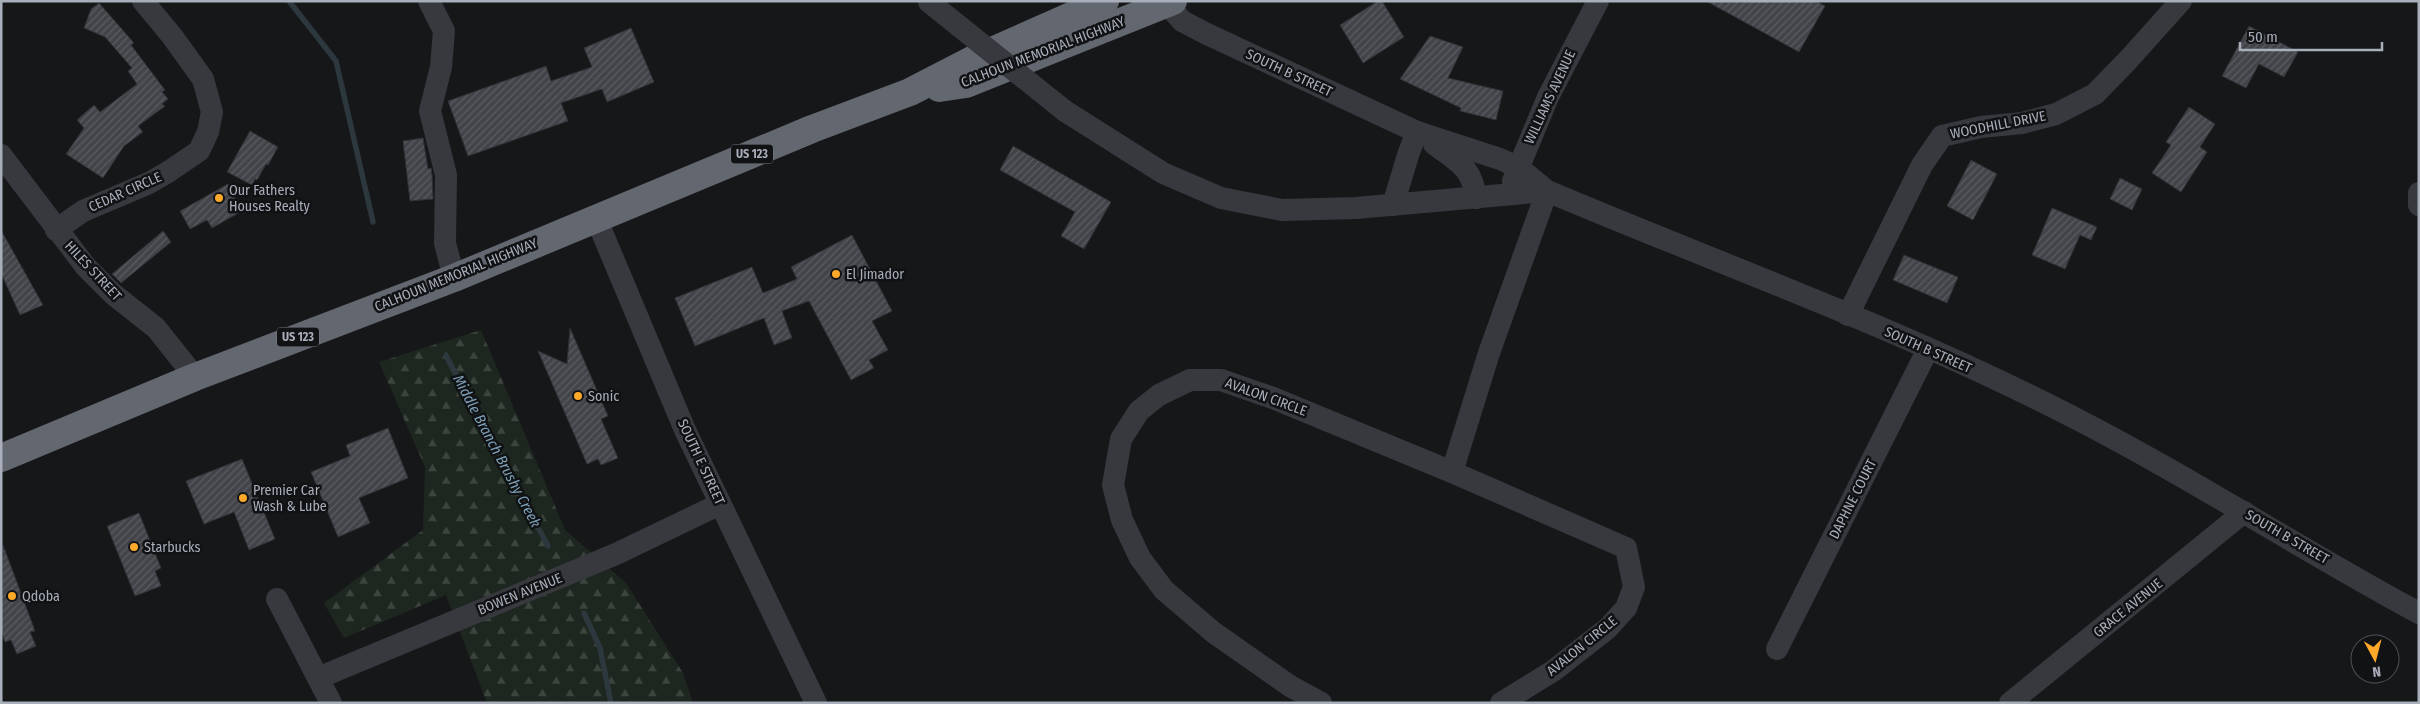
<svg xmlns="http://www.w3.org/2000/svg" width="2420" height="704" font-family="'Fira Sans Condensed',sans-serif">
<defs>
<pattern id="forest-firs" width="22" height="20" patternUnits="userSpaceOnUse" patternTransform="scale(1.25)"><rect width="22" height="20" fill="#1e271f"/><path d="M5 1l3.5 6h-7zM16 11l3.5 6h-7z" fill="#3c443d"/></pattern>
<pattern id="building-hatch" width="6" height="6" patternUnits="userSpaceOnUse" patternTransform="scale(1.25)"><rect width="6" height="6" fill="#424449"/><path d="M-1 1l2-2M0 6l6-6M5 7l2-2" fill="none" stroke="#5a5c61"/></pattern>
</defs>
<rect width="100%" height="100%" fill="#161719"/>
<!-- forest -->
<path fill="url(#forest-firs)" d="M 481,330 L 565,530 L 626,583 L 683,673 L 693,703 L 487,703 L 446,595 L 344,638 L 324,603 L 423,530 L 425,467 L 379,362 Z"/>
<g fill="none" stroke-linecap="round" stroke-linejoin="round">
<!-- stream -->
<g stroke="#2c373e" stroke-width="5.5">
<path d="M 289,1 L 336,61 L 373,222"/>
<path d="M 446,356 L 548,546"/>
<path d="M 584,613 L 600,648 L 611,703"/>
</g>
</g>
<!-- building -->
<g fill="url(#building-hatch)" stroke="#303135">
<path d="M 1378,1 L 1382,1 L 1404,37 L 1363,63 L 1340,25 Z"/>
<path d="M 1706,1 L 1816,1 L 1825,6 L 1799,52 Z"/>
<path d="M 99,3 L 134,43 L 131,45 L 165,90 L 162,92 L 168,99 L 162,104 L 165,106 L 138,126 L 143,132 L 124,146 L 103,178 L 66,154 L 84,128 L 77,120 L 94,105 L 100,112 L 137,84 L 128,71 L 132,68 L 105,37 L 84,28 L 91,9 Z"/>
<path d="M 2249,26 L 2298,52 L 2284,77 L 2259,64 L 2246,88 L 2222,76 Z"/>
<path d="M 631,28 L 654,82 L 607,102 L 602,89 L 561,103 L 568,121 L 468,156 L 448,101 L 546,66 L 551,81 L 592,67 L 584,48 Z"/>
<path d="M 1430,36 L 1463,47 L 1448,78 L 1503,91 L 1496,120 L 1460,111 L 1461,108 L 1400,79 Z"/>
<path d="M 2189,107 L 2215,124 L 2200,147 L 2207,152 L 2181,192 L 2152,173 L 2171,145 L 2166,142 Z"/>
<path d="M 250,131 L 278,147 L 268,165 L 266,164 L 257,180 L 255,179 L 252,185 L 227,172 Z"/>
<path d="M 423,138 L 428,169 L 431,168 L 432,175 L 433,199 L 410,201 L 403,141 Z"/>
<path d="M 1013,146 L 1111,202 L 1084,249 L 1061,236 L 1075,212 L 1000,170 Z"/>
<path d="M 1971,160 L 1997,174 L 1973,220 L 1947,206 Z"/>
<path d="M 2120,178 L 2142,189 L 2132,210 L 2110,199 Z"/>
<path d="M 228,184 L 242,211 L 212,228 L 207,220 L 190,229 L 180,211 Z"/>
<path d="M 2052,208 L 2097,227 L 2091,240 L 2080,235 L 2065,269 L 2032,255 Z"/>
<path d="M 1,230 L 43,305 L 20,315 L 1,273 Z"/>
<path d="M 163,231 L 171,242 L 121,283 L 112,274 Z"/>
<path d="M 852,235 L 892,311 L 872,321 L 888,350 L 869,360 L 874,368 L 851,380 L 809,301 L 782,311 L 792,338 L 774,345 L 764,318 L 695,346 L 675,298 L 752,267 L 763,293 L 797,279 L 791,267 Z"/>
<path d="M 1904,255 L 1958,277 L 1947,303 L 1893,280 Z"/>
<path d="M 570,328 L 608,416 L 601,419 L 618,458 L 601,465 L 598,459 L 587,464 L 538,351 L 567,364 Z"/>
<path d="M 388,428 L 408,478 L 359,498 L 370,523 L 338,537 L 311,472 L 350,456 L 346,445 Z"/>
<path d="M 242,459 L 275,539 L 249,550 L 234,512 L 204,524 L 186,481 Z"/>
<path d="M 139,513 L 161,568 L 155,571 L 161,586 L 135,596 L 107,526 Z"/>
<path d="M 3,545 L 35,631 L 30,632 L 36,646 L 17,654 L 11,640 L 5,642 L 1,631 Z"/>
</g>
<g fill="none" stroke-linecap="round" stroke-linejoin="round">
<!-- minor -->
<g stroke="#37393e" stroke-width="22">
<path d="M 429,1 L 444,31 L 441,67 L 430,111 L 446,175 L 445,243 L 454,278"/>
<path d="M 1167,4 L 1182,21 L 1205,33 L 1417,132 L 1500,159 L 1518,167 L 1547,191 C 1720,264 1899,328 2067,414 C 2187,475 2300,549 2419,613"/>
<path d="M 1065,111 L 1163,173 L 1221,198 L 1282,210 L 1356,208 L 1547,191"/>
<path d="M 1434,144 C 1458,162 1472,167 1476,198"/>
<path d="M 1,155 L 86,267 L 113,294 L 156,328 L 195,377"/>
<path d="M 1513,181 L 1548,97 L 1598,1"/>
<path d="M 2419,193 L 2419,205"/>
<path d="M 1393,205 L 1409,152 L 1417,132"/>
<path d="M 596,218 L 685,430 L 816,703"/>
<path d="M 56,230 L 83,211 L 149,183 L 168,172 L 199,151 L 208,132 L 212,112 L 203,79 L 172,36 L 143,1"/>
<path d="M 1848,315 L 1922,165 L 1942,136 L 1981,127 L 2022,123 L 2056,114 L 2095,94 L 2129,59 L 2181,1"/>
<path d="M 1452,472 L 1489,353 L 1547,191"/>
<path d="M 277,599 L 331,703"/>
<path d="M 1777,649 L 1928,349"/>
<path d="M 318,678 L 616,554 L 720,504"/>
<path d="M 1321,703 L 1290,686 L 1213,632 L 1164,590 L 1140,558 L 1122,520 L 1113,485 L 1121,439 L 1139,411 L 1159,395 L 1190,380 L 1221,380 L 1273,398 L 1452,472 L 1626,548 L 1634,587 L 1626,608 L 1608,628 L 1553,671 L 1501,703"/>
<path d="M 2010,703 L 2244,512"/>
</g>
<!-- highway -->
<g stroke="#63676f" stroke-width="28">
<path d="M 939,88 L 966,84 L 1173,1"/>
<path d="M 1,458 L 195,377 L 454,278 L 812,129 L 910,92 L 976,58 L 1105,1"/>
</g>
<!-- minor-bridge -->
<path stroke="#37393e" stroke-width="22" d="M 929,2 L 1065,111"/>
</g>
<!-- markers -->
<g fill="#fea929" stroke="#111214" stroke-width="2">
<circle cx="219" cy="198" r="5"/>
<circle cx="836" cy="274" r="5"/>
<circle cx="578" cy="396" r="5"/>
<circle cx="243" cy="498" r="5"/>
<circle cx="134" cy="547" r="5"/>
<circle cx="12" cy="596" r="5"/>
</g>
<g text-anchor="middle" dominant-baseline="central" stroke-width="5" stroke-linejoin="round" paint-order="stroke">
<!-- shield labels -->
<g fill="#111214" stroke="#7b7f88" stroke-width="1">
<rect x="731" y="144.5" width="42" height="19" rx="4"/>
<rect x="277" y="327.5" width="42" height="19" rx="4"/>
</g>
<g font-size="12" font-weight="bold" fill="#a8aeba">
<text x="752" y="154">US 123</text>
<text x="298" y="337">US 123</text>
</g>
<!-- street labels -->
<g font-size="14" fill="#a8aeba" stroke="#111214">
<text transform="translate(1043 52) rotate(-21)">CALHOUN MEMORIAL HIGHWAY</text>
<text transform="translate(1289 73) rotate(25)">SOUTH B STREET</text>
<text transform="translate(1550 97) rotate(-65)">WILLIAMS AVENUE</text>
<text transform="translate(1998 125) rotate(-11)">WOODHILL DRIVE</text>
<text transform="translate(125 192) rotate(-24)">CEDAR CIRCLE</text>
<text transform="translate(93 271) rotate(47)">HILES STREET</text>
<text transform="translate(456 275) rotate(-22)">CALHOUN MEMORIAL HIGHWAY</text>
<text transform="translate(1928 350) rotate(24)">SOUTH B STREET</text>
<text transform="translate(1266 397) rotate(20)">AVALON CIRCLE</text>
<text transform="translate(701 462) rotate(65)">SOUTH E STREET</text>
<text transform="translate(1853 499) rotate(-63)">DAPHNE COURT</text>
<text transform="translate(2287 537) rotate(30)">SOUTH B STREET</text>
<text transform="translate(520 594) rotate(-22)">BOWEN AVENUE</text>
<text transform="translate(2128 608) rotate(-39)">GRACE AVENUE</text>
<text transform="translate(1582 646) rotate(-39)">AVALON CIRCLE</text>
</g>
<!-- poi labels -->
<g font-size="14" fill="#a8aeba" stroke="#111214" text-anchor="start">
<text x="229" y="190">Our Fathers<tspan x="229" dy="16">Houses Realty</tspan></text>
<text x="846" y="274">El Jimador</text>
<text x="588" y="396">Sonic</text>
<text x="253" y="490">Premier Car<tspan x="253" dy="16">Wash &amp; Lube</tspan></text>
<text x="144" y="547">Starbucks</text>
<text x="22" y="596">Qdoba</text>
</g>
<!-- water labels -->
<g font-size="15" font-style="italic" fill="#7d9fb7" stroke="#111214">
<text transform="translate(497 451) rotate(62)">Middle Branch Brushy Creek</text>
</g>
</g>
<!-- border -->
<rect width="2420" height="704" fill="none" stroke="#a8aeba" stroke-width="5"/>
<!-- north arrow -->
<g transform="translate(2375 659) rotate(173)"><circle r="24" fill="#111214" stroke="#4d5056"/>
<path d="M0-4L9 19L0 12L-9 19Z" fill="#fea929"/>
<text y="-8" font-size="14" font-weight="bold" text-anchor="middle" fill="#a8aeba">N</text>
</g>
<!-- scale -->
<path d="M2240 42v8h142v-8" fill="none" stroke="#a8aeba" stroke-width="2.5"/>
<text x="2248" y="42" font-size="15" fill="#a8aeba" stroke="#111214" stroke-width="4" paint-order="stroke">50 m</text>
</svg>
